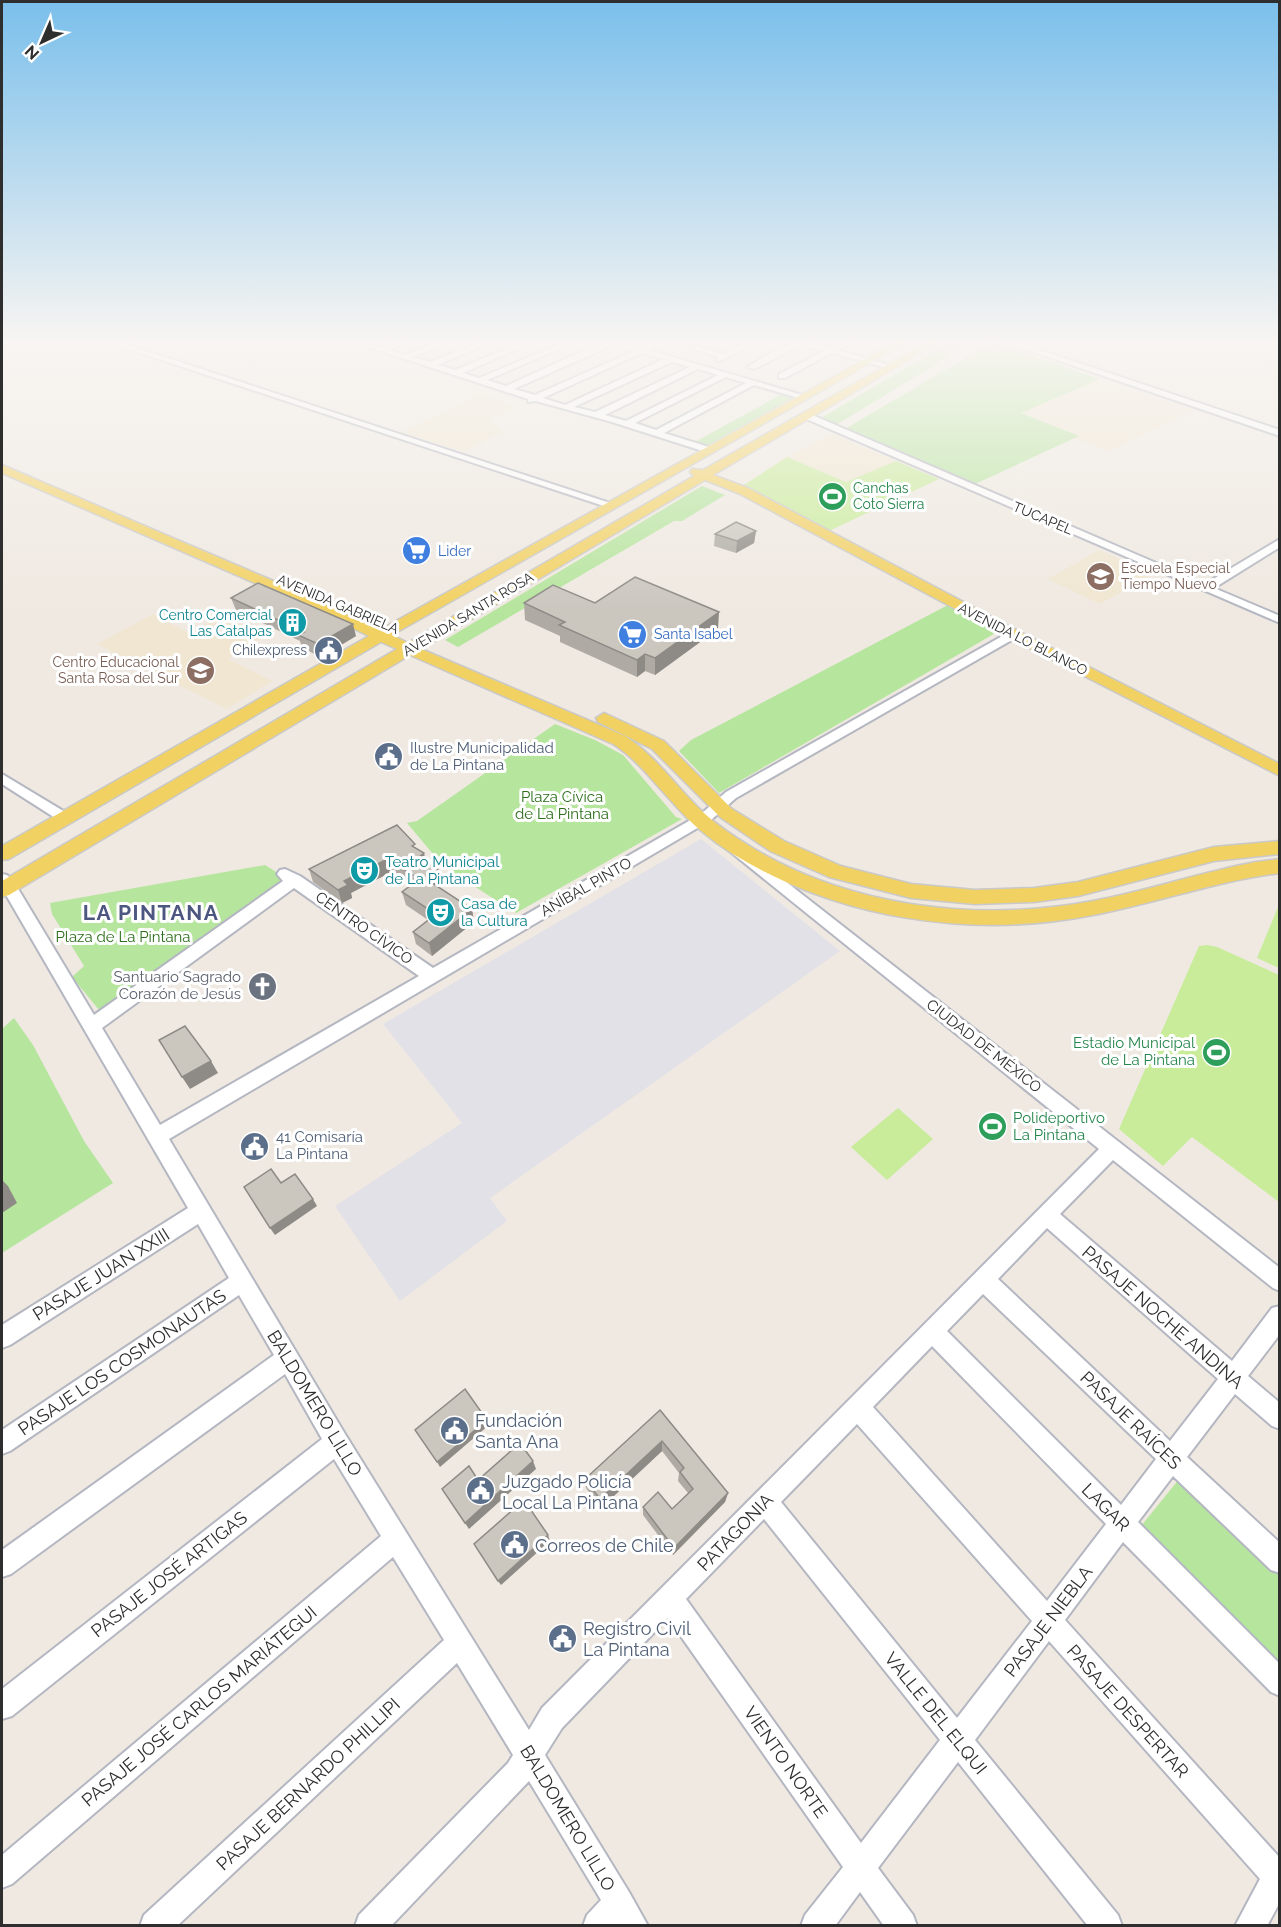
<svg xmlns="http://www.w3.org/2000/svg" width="1281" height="1927" font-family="Raleway,sans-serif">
<rect width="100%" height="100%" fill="#efe9e1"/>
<!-- industrial -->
<path fill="#e3e1e8" d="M 701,839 L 840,951 L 490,1198 L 507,1221 L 400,1301 L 335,1206 L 462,1123 L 383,1024 Z"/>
<!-- education -->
<g fill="#f0e6d1">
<path d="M 1100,379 L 1195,410 L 1109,451 L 1074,438 L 1078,435 L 1021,413 Z"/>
<path d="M 481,394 L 516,406 L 487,421 L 496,425 L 502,432 L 464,452 L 402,432 Z"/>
<path d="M 833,434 L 896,461 L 846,482 L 787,457 Z"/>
<path d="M 1099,550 L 1153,574 L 1100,604 L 1048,579 Z"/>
<path d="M 153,614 L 190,634 L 222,615 L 265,636 L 228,659 L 272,681 L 227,709 L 97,644 Z"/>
</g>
<!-- green -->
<g fill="#b6e59e">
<path d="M 993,342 L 1100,379 L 1021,413 L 1079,436 L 975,484 L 845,429 Z"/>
<path d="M 948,343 L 964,347 L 836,425 L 821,418 Z"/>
<path d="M 784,393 L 799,397 L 707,447 L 693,443 Z"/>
<path d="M 702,486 L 725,495 L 682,521 L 674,521 L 458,647 L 445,640 Z"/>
<path d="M 948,605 L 999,631 L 719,793 L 679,751 L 691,740 Z"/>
<path d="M 555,724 L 595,740 L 623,755 L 676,817 L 682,819 L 516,913 L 443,866 L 407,823 L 417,821 Z"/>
<path d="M 265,865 L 286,878 L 99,1010 L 72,977 L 84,966 L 52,914 L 50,903 Z"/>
<path d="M 14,1018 L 33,1045 L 84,1141 L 113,1183 L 2,1253 L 2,1029 Z"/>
<path d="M 1180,1478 L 1279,1576 L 1279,1663 L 1141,1526 Z"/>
</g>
<!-- pitch -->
<g fill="#c9ec9a">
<path d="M 787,457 L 846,482 L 896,461 L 939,479 L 829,531 L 741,487 Z"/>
<path d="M 1278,907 L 1280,908 L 1279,968 L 1257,958 Z"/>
<path d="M 1207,945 L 1217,947 L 1279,975 L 1279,1202 L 1192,1137 L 1163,1166 L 1119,1129 L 1199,946 Z"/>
<path d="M 898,1108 L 933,1139 L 887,1180 L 851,1147 Z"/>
</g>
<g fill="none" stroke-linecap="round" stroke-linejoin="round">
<defs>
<g id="minor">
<path d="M 104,341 L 116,341 L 616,505 L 607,507 Z"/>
<path d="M 338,341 L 349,341 L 335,346 L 334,344 Z"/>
<path d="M 350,341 C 361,341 370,346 380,347 C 389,348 400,341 410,341 L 390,350 L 405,355 L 441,341 L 452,341 L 413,357 L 430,362 L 483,341 L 494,341 L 438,365 L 455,370 L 525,341 L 536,341 L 463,373 L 479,378 L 567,341 L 578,341 L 487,380 L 506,386 L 605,341 L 618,341 L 641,348 L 655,341 L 666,341 L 649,350 L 809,397 L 805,400 L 754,385 L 664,433 L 712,448 L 712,452 L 709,453 L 612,422 L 536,401 L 528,402 L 528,399 ZM 613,345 L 634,351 L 535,395 L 514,389 ZM 642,353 L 664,359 L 565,405 L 543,398 ZM 672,362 L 690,367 L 595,412 L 574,407 ZM 698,369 L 718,375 L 626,421 L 605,415 ZM 726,377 L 746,383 L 656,430 L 635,423 Z"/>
<path d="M 750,341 L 760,341 L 720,361 L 717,361 L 717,357 L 691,348 L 695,346 L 723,354 Z"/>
<path d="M 792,341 L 806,341 L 830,348 L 843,341 L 853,341 L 838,350 L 896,367 L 892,369 L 832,353 L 785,378 L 779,378 L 779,374 L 824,351 L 801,345 L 754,369 L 747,367 Z"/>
<path d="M 1001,341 L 1013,341 L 1280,430 L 1280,436 Z"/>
<path d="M 804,414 L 810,414 L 1205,584 L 1280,539 L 1280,547 L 1214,588 L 1280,616 L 1280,623 L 804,418 Z"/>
<path d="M 1013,630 L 1017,631 L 1017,637 L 736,798 L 711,820 L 169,1139 L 345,1434 L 529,1730 L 542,1708 L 1099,1149 L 727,849 L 734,844 L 739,845 L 1280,1268 L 1280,1291 L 1273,1288 L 1113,1160 L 1060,1214 L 1232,1361 L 1272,1308 L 1280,1306 L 1280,1334 L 1248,1376 L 1280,1403 L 1280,1429 L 1272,1426 L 1235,1394 L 1187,1457 L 1280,1543 L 1280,1573 L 1271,1570 L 1173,1476 L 1138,1522 L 1280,1664 L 1280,1696 L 1271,1692 L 1123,1542 L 1065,1620 L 1280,1858 L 1280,1902 L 1267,1926 L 1235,1926 L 1260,1879 L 1049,1641 L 975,1740 L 1118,1915 L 1122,1926 L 1088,1926 L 958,1762 L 878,1868 L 913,1915 L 917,1926 L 884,1926 L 860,1892 L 835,1926 L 801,1926 L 805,1915 L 843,1867 L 668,1618 L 562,1728 L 545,1755 L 629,1892 L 648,1926 L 583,1926 L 587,1915 L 601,1900 L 529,1781 L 391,1926 L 355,1926 L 359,1915 L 508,1763 L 513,1755 L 457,1663 L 177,1926 L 140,1926 L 144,1915 L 444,1640 L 393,1557 L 12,1884 L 2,1888 L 2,1855 L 381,1536 L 334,1459 L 12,1716 L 2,1719 L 2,1689 L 322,1439 L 285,1374 L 11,1574 L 2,1577 L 2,1550 L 274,1355 L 239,1295 L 10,1451 L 2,1454 L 2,1430 L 229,1278 L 198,1224 L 10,1345 L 2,1348 L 2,1325 L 188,1208 L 2,888 L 2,874 L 7,875 L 14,882 L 94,1015 L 283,881 L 277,874 L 280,870 L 285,869 L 300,876 L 433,968 L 701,814 L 726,792 ZM 294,888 L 419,976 L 160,1125 L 102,1028 ZM 1047,1228 L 1218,1379 L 1170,1441 L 998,1279 ZM 983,1294 L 1156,1459 L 1121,1505 L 947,1331 ZM 932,1346 L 1106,1524 L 1047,1601 L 873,1407 ZM 857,1424 L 1032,1621 L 957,1718 L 781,1502 ZM 764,1519 L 940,1740 L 861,1843 L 686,1599 Z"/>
<path d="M 2,774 L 70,815 L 72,818 L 70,821 L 60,821 L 2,784 Z"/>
</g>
<g id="major">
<path d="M 897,341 L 909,341 L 392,635 L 408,643 L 694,476 L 690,472 L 692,469 L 703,470 L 929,341 L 941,341 L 713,475 L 748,488 L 1018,631 L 1280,764 L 1280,776 L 1008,637 L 740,494 L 705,480 L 421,649 L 625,736 C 650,752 667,774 687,796 C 703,814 722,829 743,842 C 844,907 976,923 1093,901 C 1148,891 1201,872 1256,862 L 1280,859 L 1280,873 C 1216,881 1156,903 1093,915 C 973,939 838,919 733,854 C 711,840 691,824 674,804 C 654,783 638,760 613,744 L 410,655 L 9,895 L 2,897 L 2,881 L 397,649 L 381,642 L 9,859 L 2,860 L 2,846 L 369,636 L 287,597 L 2,473 L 2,465 L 297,591 L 380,630 Z"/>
<path d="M 604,713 L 664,741 L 732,809 L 784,841 L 841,866 L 911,884 L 975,890 L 1034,888 L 1078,882 L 1214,847 L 1280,841 L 1280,854 L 1214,861 L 1078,896 L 1034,902 L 975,904 L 911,898 L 829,877 L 770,851 L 720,817 L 652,749 L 598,722 L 596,718 Z"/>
</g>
</defs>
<!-- minor casing -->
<use href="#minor" stroke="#b4b7c1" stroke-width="4"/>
<!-- major casing -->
<use href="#major" stroke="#c9c9c9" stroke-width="3"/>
<!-- minor -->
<use href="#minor" fill="#fff" fill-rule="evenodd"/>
<!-- major -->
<use href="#major" fill="#f2d163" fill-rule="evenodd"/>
</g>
<!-- wall -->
<g fill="#afaba4">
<path d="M 756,531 L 754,543 L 736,553 L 714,546 L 715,534 Z"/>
<path d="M 231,598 L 356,636 L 321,657 L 302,648 L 300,641 L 236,610 Z"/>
<path d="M 524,603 L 595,603 L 718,629 L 655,675 L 645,671 L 637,677 L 560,642 L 560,636 L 525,620 Z"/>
<path d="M 417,849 L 426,862 L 438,870 L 441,883 L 437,886 L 472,909 L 474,922 L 432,956 L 416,944 L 413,932 L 428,920 L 406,905 L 402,892 L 411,885 L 391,872 L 351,893 L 352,898 L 342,903 L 313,882 L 309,869 Z"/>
<path d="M 660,1410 L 728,1493 L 725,1502 L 673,1555 L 643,1515 L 643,1507 L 672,1509 L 688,1493 L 678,1481 L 679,1473 L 662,1451 L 601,1508 L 586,1488 L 585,1479 Z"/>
</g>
<!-- shaded-wall -->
<g fill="#8e8b86">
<path d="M 756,531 L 754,543 L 736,553 L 737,541 Z"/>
<path d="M 719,612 L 718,629 L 655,675 L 655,658 Z"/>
<path d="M 353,624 L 356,636 L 321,657 L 318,644 Z"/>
<path d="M 645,654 L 645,671 L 637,677 L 637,660 Z"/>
<path d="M 424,853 L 427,866 L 419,857 Z"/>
<path d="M 387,859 L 391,872 L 351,893 L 352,898 L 342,903 L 338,890 L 344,881 Z"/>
<path d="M 438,870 L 441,883 L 429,892 L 426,879 Z"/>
<path d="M 472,909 L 474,922 L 432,956 L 429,943 Z"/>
<path d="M 211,1061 L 218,1073 L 190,1089 L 182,1077 Z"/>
<path d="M 2,1180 L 8,1186 L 17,1203 L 2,1213 Z"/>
<path d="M 313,1199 L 317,1206 L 275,1235 L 270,1228 Z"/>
<path d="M 487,1420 L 489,1425 L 440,1467 L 437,1462 Z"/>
<path d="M 662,1441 L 662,1451 L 601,1508 L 600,1499 Z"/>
<path d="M 533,1461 L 536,1469 L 469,1529 L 465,1523 Z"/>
<path d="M 728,1493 L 725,1502 L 673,1555 L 674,1548 Z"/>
<path d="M 548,1535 L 550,1541 L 501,1585 L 498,1581 Z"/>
</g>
<!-- building -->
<g fill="#cbc7bf" stroke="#8e8b86" stroke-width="1.5">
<path d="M 736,522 L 756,531 L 737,541 L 715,534 Z"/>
<path d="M 635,577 L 719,612 L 655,658 L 645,654 L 637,660 L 559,625 L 565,622 L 524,603 L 553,585 L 595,603 Z"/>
<path d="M 258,583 L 353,624 L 318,644 L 298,635 L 304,632 L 231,598 Z"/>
<path d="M 397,825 L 415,844 L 412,846 L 424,853 L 419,857 L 438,870 L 426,879 L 472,909 L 429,943 L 413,932 L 436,914 L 402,892 L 419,879 L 387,859 L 344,881 L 348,885 L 338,890 L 309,869 Z"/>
<path d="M 185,1026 L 211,1061 L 182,1077 L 159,1040 Z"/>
<path d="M 271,1169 L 281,1183 L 295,1174 L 313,1199 L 270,1228 L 244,1187 Z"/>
<path d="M 465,1389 L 487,1420 L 437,1462 L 415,1430 Z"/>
<path d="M 660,1410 L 728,1493 L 674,1548 L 643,1507 L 658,1492 L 672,1509 L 693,1489 L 680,1472 L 684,1468 L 662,1441 L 600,1499 L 585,1479 Z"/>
<path d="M 520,1443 L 533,1461 L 465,1523 L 442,1489 L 469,1466 L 478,1480 Z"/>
<path d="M 524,1500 L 548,1535 L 498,1581 L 474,1544 Z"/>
</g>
<!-- sky -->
<linearGradient id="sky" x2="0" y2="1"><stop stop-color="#7abfeb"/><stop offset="0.56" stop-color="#f8f5f2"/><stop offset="1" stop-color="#f8f5f2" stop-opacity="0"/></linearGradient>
<rect width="1281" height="611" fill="url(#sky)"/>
<!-- icons -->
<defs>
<symbol id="stadium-disc" viewBox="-11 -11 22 22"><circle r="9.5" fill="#2e9e5b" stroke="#fff"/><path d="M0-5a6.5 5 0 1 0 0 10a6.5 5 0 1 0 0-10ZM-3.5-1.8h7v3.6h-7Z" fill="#fff"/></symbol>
<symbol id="supermarket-disc" viewBox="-11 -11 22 22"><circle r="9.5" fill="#3f7fe0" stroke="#fff"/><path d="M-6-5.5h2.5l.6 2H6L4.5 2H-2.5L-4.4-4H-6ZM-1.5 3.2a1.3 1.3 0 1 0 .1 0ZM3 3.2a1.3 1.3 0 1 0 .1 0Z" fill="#fff"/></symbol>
<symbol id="school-disc" viewBox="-11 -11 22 22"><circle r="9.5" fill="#8d6e63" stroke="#fff"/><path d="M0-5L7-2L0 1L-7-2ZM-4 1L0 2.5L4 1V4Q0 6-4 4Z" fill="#fff"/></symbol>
<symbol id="building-disc" viewBox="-11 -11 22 22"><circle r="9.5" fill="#0f9aa8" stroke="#fff"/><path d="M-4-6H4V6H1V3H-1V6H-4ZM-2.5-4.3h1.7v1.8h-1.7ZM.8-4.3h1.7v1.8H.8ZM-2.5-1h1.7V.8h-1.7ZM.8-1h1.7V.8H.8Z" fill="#fff"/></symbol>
<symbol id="civic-disc" viewBox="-11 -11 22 22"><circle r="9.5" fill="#5c6f8a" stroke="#fff"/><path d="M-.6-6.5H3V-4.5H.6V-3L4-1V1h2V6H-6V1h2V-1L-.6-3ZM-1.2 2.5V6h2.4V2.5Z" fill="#fff"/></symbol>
<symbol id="theatre-disc" viewBox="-11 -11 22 22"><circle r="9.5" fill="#0f9aa8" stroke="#fff"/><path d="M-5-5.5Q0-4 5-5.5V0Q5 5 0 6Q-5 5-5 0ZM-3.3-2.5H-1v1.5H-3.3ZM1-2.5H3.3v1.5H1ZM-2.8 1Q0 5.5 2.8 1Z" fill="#fff"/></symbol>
<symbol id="church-disc" viewBox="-11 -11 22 22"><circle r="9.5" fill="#6b7280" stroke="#fff"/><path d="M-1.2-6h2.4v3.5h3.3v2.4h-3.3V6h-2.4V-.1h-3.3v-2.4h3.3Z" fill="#fff"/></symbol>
</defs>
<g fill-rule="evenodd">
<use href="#stadium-disc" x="816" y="480" width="33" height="33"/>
<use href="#supermarket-disc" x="400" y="534" width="33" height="33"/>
<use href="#school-disc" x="1084" y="560" width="33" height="33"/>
<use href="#building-disc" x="276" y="606" width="33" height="33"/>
<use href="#supermarket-disc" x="616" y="618" width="33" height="33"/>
<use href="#civic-disc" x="312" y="634" width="33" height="33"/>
<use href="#school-disc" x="184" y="654" width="33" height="33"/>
<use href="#civic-disc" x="372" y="740" width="33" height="33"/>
<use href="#theatre-disc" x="348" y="854" width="33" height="33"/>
<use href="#theatre-disc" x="424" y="896" width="33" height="33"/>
<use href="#church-disc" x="246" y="970" width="33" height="33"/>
<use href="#stadium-disc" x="1200" y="1036" width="33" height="33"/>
<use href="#stadium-disc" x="976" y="1110" width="33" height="33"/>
<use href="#civic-disc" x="238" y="1130" width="33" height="33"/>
<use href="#civic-disc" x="438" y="1414" width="33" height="33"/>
<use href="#civic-disc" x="464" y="1474" width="33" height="33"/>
<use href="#civic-disc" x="498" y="1528" width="33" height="33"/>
<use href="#civic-disc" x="546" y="1622" width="33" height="33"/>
</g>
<g text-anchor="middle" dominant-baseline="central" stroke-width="6" stroke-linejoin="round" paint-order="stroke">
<!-- far-leisure labels -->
<g font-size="14" fill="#27864d" stroke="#fff" text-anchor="start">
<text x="853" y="488">Canchas<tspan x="853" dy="16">Coto Sierra</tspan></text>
</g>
<!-- far-street labels -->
<g font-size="14" fill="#2e2e2e" stroke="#fff">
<text transform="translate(1043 518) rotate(23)">TUCAPEL</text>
<text transform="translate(338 604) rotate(23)">AVENIDA GABRIELA</text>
<text transform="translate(468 614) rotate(-31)">AVENIDA SANTA ROSA</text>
<text transform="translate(1023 639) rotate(27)">AVENIDA LO BLANCO</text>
</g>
<!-- far-shop labels -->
<g font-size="14" fill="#366cbe" stroke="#fff" text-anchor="start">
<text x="438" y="551">Lider</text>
<text x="654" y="634">Santa Isabel</text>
</g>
<!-- far-education labels -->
<g font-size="14" fill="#785e54" stroke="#fff" text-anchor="start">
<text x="1121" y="568">Escuela Especial<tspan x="1121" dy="16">Tiempo Nuevo</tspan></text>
<text x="179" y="662" text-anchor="end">Centro Educacional<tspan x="179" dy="16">Santa Rosa del Sur</tspan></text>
</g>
<!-- far-culture labels -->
<g font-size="14" fill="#0d838f" stroke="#fff" text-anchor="end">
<text x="272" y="615">Centro Comercial<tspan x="272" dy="16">Las Catalpas</tspan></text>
</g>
<!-- far-service labels -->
<g font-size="14" fill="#4e5e75" stroke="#fff" text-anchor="end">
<text x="307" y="650">Chilexpress</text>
</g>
<!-- service labels -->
<g font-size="15" fill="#4e5e75" stroke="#fff" text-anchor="start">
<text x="410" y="748">Ilustre Municipalidad<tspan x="410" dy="17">de La Pintana</tspan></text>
<text x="276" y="1137">41 Comisaría<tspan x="276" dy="17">La Pintana</tspan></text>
</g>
<!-- park labels -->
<g font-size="15" fill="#2c6e1b" stroke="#fff">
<text x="562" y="797">Plaza Cívica<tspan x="562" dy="17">de La Pintana</tspan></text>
<text x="123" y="937">Plaza de La Pintana</text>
</g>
<!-- culture labels -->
<g font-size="15" fill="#0d838f" stroke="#fff" text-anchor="start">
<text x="385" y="862">Teatro Municipal<tspan x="385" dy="17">de La Pintana</tspan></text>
<text x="461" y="904">Casa de<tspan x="461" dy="17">la Cultura</tspan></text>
</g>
<!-- street labels -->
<g font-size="15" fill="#2e2e2e" stroke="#fff">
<text transform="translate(586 887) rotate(-30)">ANÍBAL PINTO</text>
<text transform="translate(364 928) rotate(35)">CENTRO CÍVICO</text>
<text transform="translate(984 1046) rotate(38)">CIUDAD DE MÉXICO</text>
</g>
<!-- worship labels -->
<g font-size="15" fill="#5b616d" stroke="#fff" text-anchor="end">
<text x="241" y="977">Santuario Sagrado<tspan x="241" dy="17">Corazón de Jesús</tspan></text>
</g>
<!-- leisure labels -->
<g font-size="15" fill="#27864d" stroke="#fff" text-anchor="end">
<text x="1195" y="1043">Estadio Municipal<tspan x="1195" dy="17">de La Pintana</tspan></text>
<text x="1013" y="1118" text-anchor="start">Polideportivo<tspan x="1013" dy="17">La Pintana</tspan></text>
</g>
<!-- near-street labels -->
<g font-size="18" fill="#2e2e2e" stroke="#fff">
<text transform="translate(101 1274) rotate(-32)">PASAJE JUAN XXIII</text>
<text transform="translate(1163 1317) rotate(41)">PASAJE NOCHE ANDINA</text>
<text transform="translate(122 1362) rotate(-34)">PASAJE LOS COSMONAUTAS</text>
<text transform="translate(315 1403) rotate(59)">BALDOMERO LILLO</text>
<text transform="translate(1131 1420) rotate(44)">PASAJE RAÍCES</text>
<text transform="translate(1106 1507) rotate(45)">LAGAR</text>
<text transform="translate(735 1532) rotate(-46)">PATAGONIA</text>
<text transform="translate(169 1574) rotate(-38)">PASAJE JOSÉ ARTIGAS</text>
<text transform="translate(1048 1621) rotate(-53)">PASAJE NIEBLA</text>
<text transform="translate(199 1706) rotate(-40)">PASAJE JOSÉ CARLOS MARIÁTEGUI</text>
<text transform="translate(1128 1711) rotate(48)">PASAJE DESPERTAR</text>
<text transform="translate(936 1713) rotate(51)">VALLE DEL ELQUI</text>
<text transform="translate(786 1762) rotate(55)">VIENTO NORTE</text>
<text transform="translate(308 1784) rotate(-43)">PASAJE BERNARDO PHILLIPI</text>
<text transform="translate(568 1818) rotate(59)">BALDOMERO LILLO</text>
</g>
<!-- near-service labels -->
<g font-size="18" fill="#4e5e75" stroke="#fff" text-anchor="start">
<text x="475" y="1420">Fundación<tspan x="475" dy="21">Santa Ana</tspan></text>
<text x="502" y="1481">Juzgado Policía<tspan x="502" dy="21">Local La Pintana</tspan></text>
<text x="535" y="1545">Correos de Chile</text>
<text x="583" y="1628">Registro Civil<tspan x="583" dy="21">La Pintana</tspan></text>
</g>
<!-- district labels -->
<g font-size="21" font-weight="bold" letter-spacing="1.5" fill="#4d5680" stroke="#fff">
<text x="151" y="912">LA PINTANA</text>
</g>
</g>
<!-- border -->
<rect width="1281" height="1927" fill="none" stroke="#2e2e2e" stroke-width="6"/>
<!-- north arrow -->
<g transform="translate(42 42) rotate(224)" stroke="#ffffff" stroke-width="4.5" paint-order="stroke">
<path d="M0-4.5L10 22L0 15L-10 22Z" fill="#2e2e2e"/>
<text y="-9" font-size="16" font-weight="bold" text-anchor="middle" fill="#2e2e2e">N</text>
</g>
</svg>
